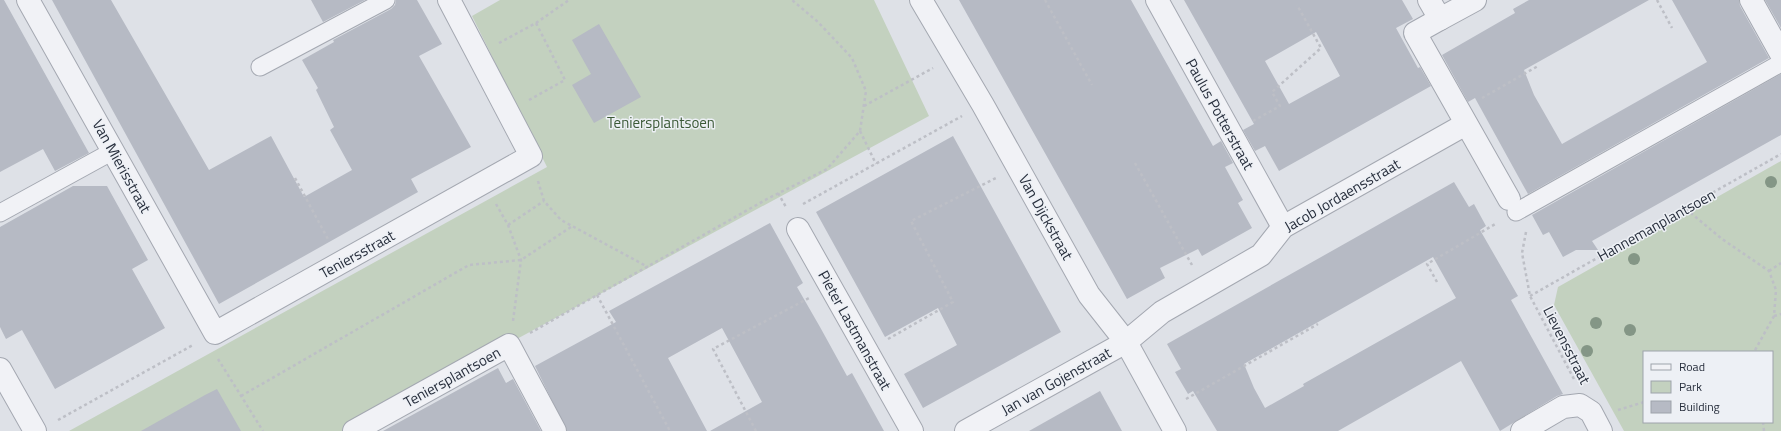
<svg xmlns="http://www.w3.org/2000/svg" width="1781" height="431" font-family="'Titillium Web',sans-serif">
<rect width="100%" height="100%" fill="#dee1e7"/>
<!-- green -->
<g fill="#c3d1bf" fill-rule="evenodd">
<path d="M 500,0 L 874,0 L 929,116 L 347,431 L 69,431 L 547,167 L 472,16 Z"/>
<path d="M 1781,161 L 1781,431 L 1624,431 L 1554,305 L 1558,287 ZM 1644,352 L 1772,352 L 1772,422 L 1644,422 Z"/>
</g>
<!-- building -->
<g fill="#b6bac4" fill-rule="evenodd">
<path d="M 0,0 L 4,0 L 89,153 L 55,171 L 43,149 L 0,172 Z"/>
<path d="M 52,0 L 111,0 L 209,170 L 271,136 L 304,197 L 352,170 L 330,130 L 334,127 L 316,90 L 318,88 L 302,60 L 334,42 L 333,40 L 391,9 L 395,5 L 396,0 L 417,0 L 442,44 L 419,56 L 471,147 L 411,179 L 418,192 L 219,304 Z"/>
<path d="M 311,0 L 365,0 L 323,22 Z"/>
<path d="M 959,0 L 1131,0 L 1213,146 L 1221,141 L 1233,163 L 1225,167 L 1243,200 L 1238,203 L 1252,228 L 1202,256 L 1198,249 L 1160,268 L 1165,278 L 1127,299 Z"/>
<path d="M 1184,0 L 1402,0 L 1413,19 L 1396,28 L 1418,68 L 1420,67 L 1431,86 L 1279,171 L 1265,146 L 1255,151 L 1243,130 L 1254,124 ZM 1316,32 L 1340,76 L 1289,104 L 1265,61 Z"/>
<path d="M 1529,0 L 1649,0 L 1524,70 L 1534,95 L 1562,144 L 1707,62 L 1672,0 L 1739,0 L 1740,6 L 1769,58 L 1528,194 L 1475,98 L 1468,102 L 1442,55 L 1515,13 L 1513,9 Z"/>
<path d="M 1765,0 L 1781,0 L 1781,28 Z"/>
<path d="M 599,24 L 641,97 L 594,123 L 572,85 L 591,74 L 572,40 Z"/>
<path d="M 1781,74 L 1781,135 L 1592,241 L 1598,250 L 1576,250 L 1563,257 L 1549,232 L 1543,235 L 1532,215 Z"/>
<path d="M 953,136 L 1061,332 L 923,408 L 904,374 L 957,345 L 938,308 L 885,337 L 816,212 Z"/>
<path d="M 1454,182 L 1469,207 L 1474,204 L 1486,226 L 1480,230 L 1518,296 L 1511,300 L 1563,394 L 1557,396 L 1500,431 L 1461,361 L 1338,431 L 1217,431 L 1193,391 L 1188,394 L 1175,372 L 1181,369 L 1167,344 ZM 1433,257 L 1456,298 L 1303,384 L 1304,386 L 1265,408 L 1254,388 L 1244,364 Z"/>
<path d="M 73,186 L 107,186 L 148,260 L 132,269 L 165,328 L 55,389 L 22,330 L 6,339 L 0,327 L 0,227 Z"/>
<path d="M 770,223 L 803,283 L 797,287 L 820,327 L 847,376 L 852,373 L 884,431 L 710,431 L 762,402 L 722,328 L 668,358 L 707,431 L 567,431 L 535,366 L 616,322 L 609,311 Z"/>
<path d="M 498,368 L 506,383 L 513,379 L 541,431 L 383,431 Z"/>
<path d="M 217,389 L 241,431 L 141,431 L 205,395 Z"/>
<path d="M 1100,391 L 1122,431 L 1029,431 Z"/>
</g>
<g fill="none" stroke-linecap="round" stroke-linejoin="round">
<defs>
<g id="lane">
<path d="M 260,67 L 386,0"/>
<path d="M 1516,212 L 1781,63"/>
<path d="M 0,213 L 113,151"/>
</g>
<g id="street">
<path d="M 28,0 L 215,333 L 531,156 L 449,0"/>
<path d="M 921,0 L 983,105 L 1089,295 L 1126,342 L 1175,431"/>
<path d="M 1157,0 L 1283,227"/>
<path d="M 1429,0 L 1440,19 L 1475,0"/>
<path d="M 1751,0 L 1781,54"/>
<path d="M 1440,19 L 1415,33 L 1509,199"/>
<path d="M 798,229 L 912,431"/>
<path d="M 0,369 L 35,431"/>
<path d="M 354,431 L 509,345 L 555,431"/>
<path d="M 966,431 L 1126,342 L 1162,312 L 1261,255 L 1283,227 L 1466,124"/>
<path d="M 1522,431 L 1563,407 L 1580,405 L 1591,412 L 1601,431"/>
</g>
</defs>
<!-- lane casing -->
<use href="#lane" stroke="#a4a8b1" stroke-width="19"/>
<!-- street casing -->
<use href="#street" stroke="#a4a8b1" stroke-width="24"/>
<!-- path -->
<g stroke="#bdbfc6" stroke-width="2.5" stroke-dasharray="3 3" stroke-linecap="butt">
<path d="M 1045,0 L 1092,85"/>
<path d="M 1657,0 L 1672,28"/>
<path d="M 499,43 L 536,23 L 569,0"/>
<path d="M 1482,98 L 1538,66"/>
<path d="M 529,100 L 565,80 L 536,23"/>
<path d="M 864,106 L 933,68"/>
<path d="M 1253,121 L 1280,106 L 1272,92 L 1321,48 L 1297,5"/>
<path d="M 860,131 L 876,164"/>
<path d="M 1135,163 L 1192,265"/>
<path d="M 295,178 L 329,241"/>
<path d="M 538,181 L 544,201 L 561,220 L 648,267"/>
<path d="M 778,193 L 786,207"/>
<path d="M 496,204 L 508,225 L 521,260 L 513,321"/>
<path d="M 803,204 L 962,116"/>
<path d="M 1686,209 L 1722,239 L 1769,271 L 1776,290 L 1774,316 L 1754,352"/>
<path d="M 508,225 L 544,201"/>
<path d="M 1526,232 L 1522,253 L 1530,296 L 1575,381"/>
<path d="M 1769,271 L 1781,263"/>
<path d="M 1437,282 L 1427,264 L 1497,223"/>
<path d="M 597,295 L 670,431"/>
<path d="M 1530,296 L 1781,154"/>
<path d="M 1774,316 L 1781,314"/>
<path d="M 530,333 L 767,199 L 827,169 L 860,131 L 866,91 L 852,58 L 818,22 L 792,0"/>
<path d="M 888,339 L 953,302 L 911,221 L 996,178"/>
<path d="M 218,359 L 263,431"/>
<path d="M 241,396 L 469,265 L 521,260 L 571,227"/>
<path d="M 1186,399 L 1318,324"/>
<path d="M 1618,410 L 1644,402"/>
<path d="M 58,420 L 193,345"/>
<path d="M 1763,422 L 1764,431"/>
<path d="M 756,431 L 713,349 L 809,298"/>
</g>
<!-- lane -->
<use href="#lane" stroke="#f1f2f6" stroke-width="17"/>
<!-- street -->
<use href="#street" stroke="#f1f2f6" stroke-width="22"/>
</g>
<!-- trees -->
<g fill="#849686">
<circle cx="1771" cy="182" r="6"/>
<circle cx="1634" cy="259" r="6"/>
<circle cx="1596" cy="323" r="6"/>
<circle cx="1630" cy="330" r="6"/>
<circle cx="1587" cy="351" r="6"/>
</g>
<g text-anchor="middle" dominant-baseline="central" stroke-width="3" stroke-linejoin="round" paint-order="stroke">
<!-- street labels -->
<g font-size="15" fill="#282f3d" stroke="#edf0f5">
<text transform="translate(1220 114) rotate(61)">Paulus Potterstraat</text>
<text transform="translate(122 166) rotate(61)">Van Mierisstraat</text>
<text transform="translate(1342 195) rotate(-30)">Jacob Jordaensstraat</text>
<text transform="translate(1046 217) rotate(61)">Van Dijckstraat</text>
<text transform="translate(1656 225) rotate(-29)">Hannemanplantsoen</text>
<text transform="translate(357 254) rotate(-29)">Teniersstraat</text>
<text transform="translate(855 330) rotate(61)">Pieter Lastmanstraat</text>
<text transform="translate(1567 345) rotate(63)">Lievensstraat</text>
<text transform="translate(452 377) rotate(-29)">Teniersplantsoen</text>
<text transform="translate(1056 381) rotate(-29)">Jan van Gojenstraat</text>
</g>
<!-- park labels -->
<g font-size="15" fill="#3b5936" stroke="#edf0f5">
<text x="661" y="122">Teniersplantsoen</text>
</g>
</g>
<!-- legend -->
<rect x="1643" y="351" width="130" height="72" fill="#edf0f5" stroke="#9ea3ab"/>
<rect x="1651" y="364" width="20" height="6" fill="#f1f2f6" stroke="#9ea3ab"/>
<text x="1679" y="371" font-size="12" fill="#282f3d">Road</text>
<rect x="1651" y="381" width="20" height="12" fill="#c3d1bf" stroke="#9ea3ab"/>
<text x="1679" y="391" font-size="12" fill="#282f3d">Park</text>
<rect x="1651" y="401" width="20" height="12" fill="#b6bac4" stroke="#9ea3ab"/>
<text x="1679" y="411" font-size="12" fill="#282f3d">Building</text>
</svg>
